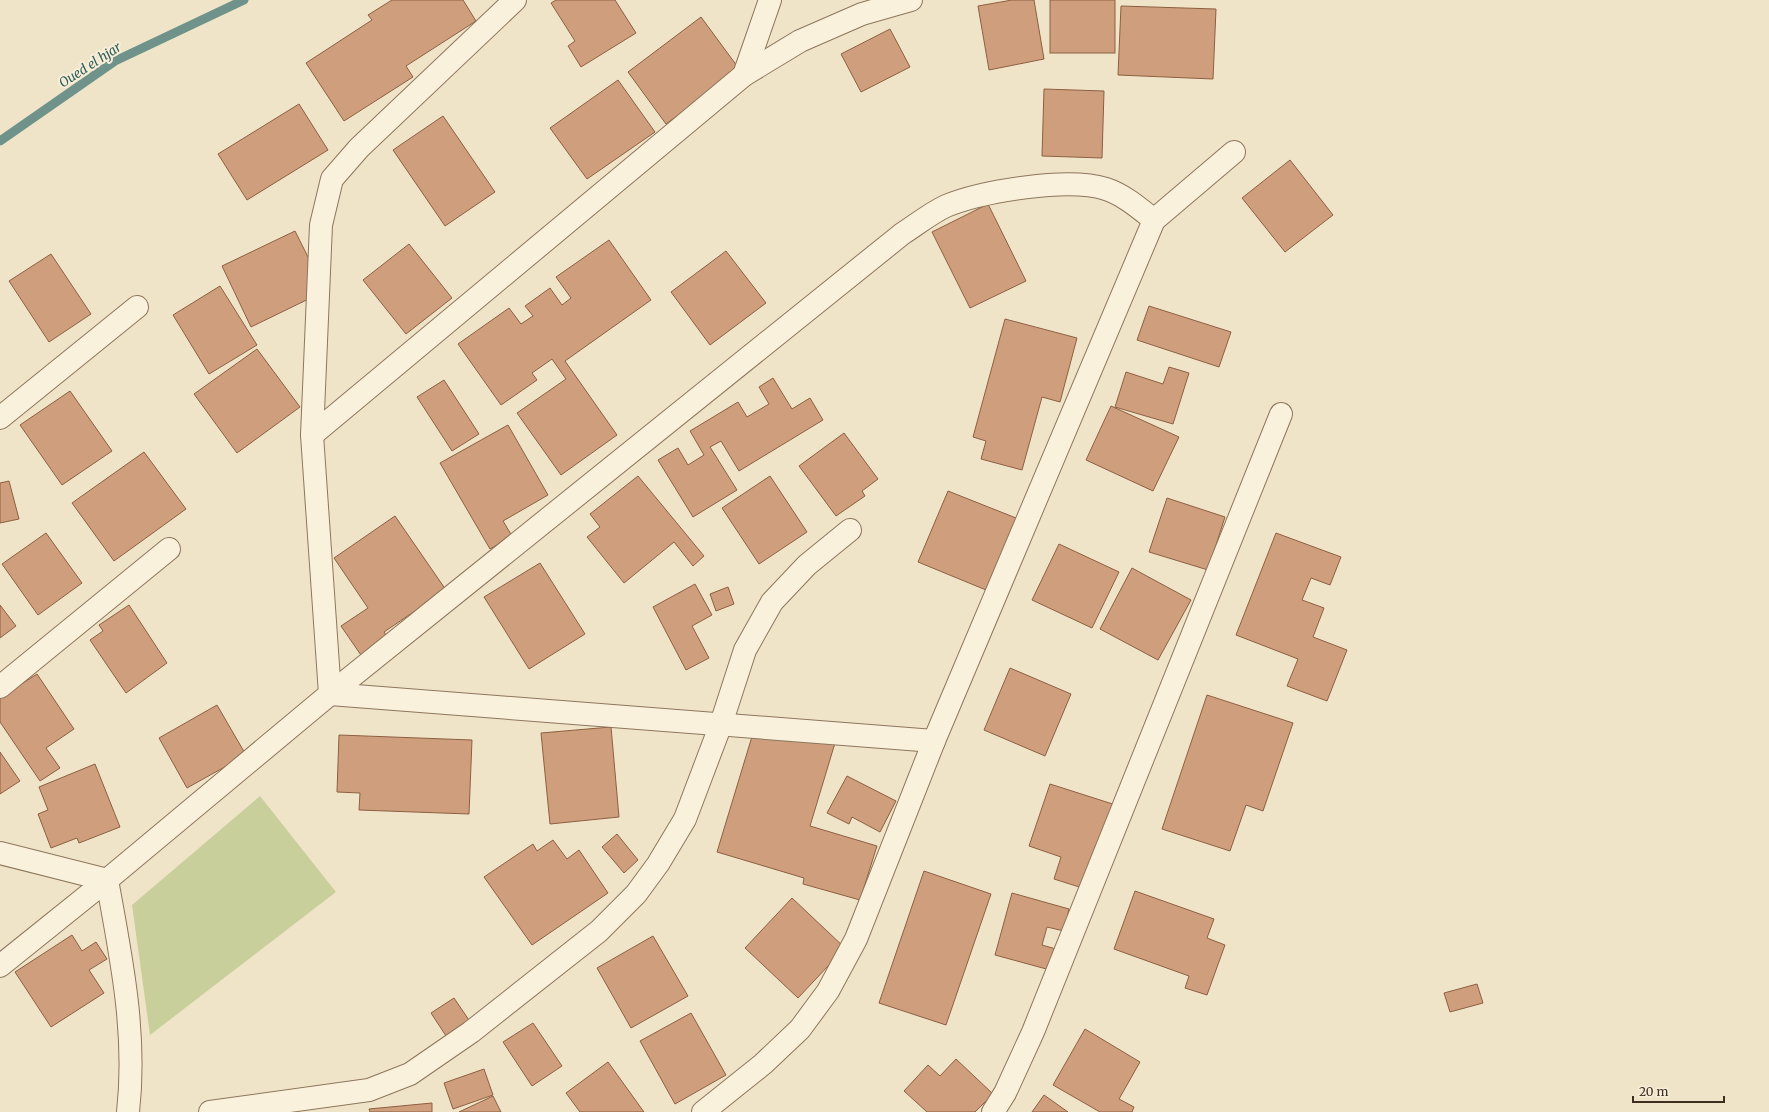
<svg xmlns="http://www.w3.org/2000/svg" width="1769" height="1112" font-family="Merriweather,serif">
<rect width="100%" height="100%" fill="#f0e4c8"/>
<!-- green -->
<path fill="#c9cf9b" d="M 260,796 L 336,892 L 150,1035 L 132,905 Z"/>
<g fill="none" stroke-linecap="round" stroke-linejoin="round">
<!-- stream -->
<path stroke="#6f938a" stroke-width="9" d="M 0,141 L 115,61 L 244,0"/>
</g>
<!-- building -->
<g fill="#cf9f7d" stroke="#8d5f41">
<path d="M 392,0 L 463,0 L 476,21 L 406,66 L 413,77 L 344,121 L 306,63 L 372,20 L 368,15 Z"/>
<path d="M 556,0 L 615,0 L 636,33 L 581,67 L 568,46 L 575,41 L 551,3 Z"/>
<path d="M 1012,0 L 1034,0 L 1044,59 L 989,70 L 978,6 Z"/>
<rect x="1050" y="0" width="65" height="53"/>
<path d="M 1121,6 L 1216,9 L 1213,79 L 1118,75 Z"/>
<path d="M 701,17 L 740,70 L 666,124 L 628,72 Z"/>
<path d="M 890,29 L 910,67 L 861,92 L 841,54 Z"/>
<path d="M 618,80 L 655,132 L 587,179 L 550,128 Z"/>
<path d="M 1044,89 L 1104,91 L 1102,158 L 1042,156 Z"/>
<path d="M 299,104 L 328,150 L 247,200 L 218,154 Z"/>
<path d="M 443,116 L 495,192 L 445,226 L 393,150 Z"/>
<path d="M 1290,160 L 1333,215 L 1285,252 L 1242,198 Z"/>
<path d="M 988,204 L 1026,281 L 970,308 L 932,232 Z"/>
<path d="M 295,231 L 325,291 L 251,327 L 222,266 Z"/>
<path d="M 609,240 L 651,300 L 565,361 L 617,435 L 561,475 L 517,413 L 566,379 L 552,359 L 532,373 L 537,380 L 501,405 L 458,344 L 509,308 L 521,324 L 533,316 L 525,306 L 550,288 L 562,305 L 571,298 L 556,277 Z"/>
<path d="M 409,244 L 452,298 L 406,334 L 363,280 Z"/>
<path d="M 726,251 L 766,303 L 710,345 L 671,292 Z"/>
<path d="M 51,254 L 91,314 L 49,342 L 9,281 Z"/>
<path d="M 220,286 L 257,345 L 209,374 L 173,315 Z"/>
<path d="M 1149,306 L 1231,332 L 1219,367 L 1137,340 Z"/>
<path d="M 1005,319 L 1077,338 L 1060,402 L 1042,397 L 1022,470 L 981,459 L 986,441 L 973,437 Z"/>
<path d="M 257,349 L 300,407 L 237,453 L 194,394 Z"/>
<path d="M 1169,367 L 1189,373 L 1173,424 L 1115,407 L 1126,372 L 1163,384 Z"/>
<path d="M 773,378 L 792,409 L 810,398 L 823,420 L 739,471 L 721,441 L 710,447 L 737,490 L 693,517 L 658,460 L 678,448 L 688,465 L 704,455 L 690,431 L 738,402 L 747,417 L 769,404 L 759,387 Z"/>
<path d="M 444,380 L 479,434 L 452,451 L 417,397 Z"/>
<path d="M 70,391 L 112,451 L 62,485 L 20,425 Z"/>
<path d="M 1111,406 L 1179,437 L 1153,491 L 1086,460 Z"/>
<path d="M 508,425 L 548,495 L 503,521 L 512,536 L 490,549 L 440,463 Z"/>
<path d="M 844,433 L 878,479 L 862,491 L 865,496 L 836,516 L 799,466 Z"/>
<path d="M 144,452 L 186,509 L 114,561 L 72,503 Z"/>
<path d="M 638,476 L 704,556 L 693,566 L 674,542 L 624,583 L 587,537 L 600,527 L 590,514 Z"/>
<path d="M 770,476 L 807,532 L 759,564 L 722,508 Z"/>
<path d="M 9,481 L 19,519 L 0,523 L 0,483 Z"/>
<path d="M 948,491 L 1016,518 L 986,590 L 918,562 Z"/>
<path d="M 1167,498 L 1225,517 L 1208,570 L 1149,552 Z"/>
<path d="M 395,516 L 446,590 L 384,632 L 391,642 L 365,661 L 341,626 L 368,608 L 334,558 Z"/>
<path d="M 46,533 L 82,583 L 38,615 L 2,564 Z"/>
<path d="M 1276,533 L 1341,557 L 1330,585 L 1311,578 L 1302,600 L 1324,608 L 1313,637 L 1347,650 L 1327,701 L 1287,686 L 1298,659 L 1236,635 Z"/>
<path d="M 1059,544 L 1119,572 L 1092,628 L 1032,600 Z"/>
<path d="M 540,563 L 585,634 L 529,669 L 484,597 Z"/>
<path d="M 1132,568 L 1191,600 L 1158,660 L 1100,629 Z"/>
<path d="M 695,584 L 712,615 L 692,626 L 709,658 L 686,670 L 653,607 Z"/>
<path d="M 728,587 L 734,604 L 716,611 L 710,594 Z"/>
<path d="M 0,605 L 16,626 L 0,638 Z"/>
<path d="M 129,605 L 167,663 L 126,693 L 90,640 L 103,631 L 99,625 Z"/>
<path d="M 1010,668 L 1071,694 L 1045,756 L 984,730 Z"/>
<path d="M 37,674 L 74,729 L 46,748 L 60,768 L 40,781 L 0,722 L 0,698 Z"/>
<path d="M 1207,695 L 1293,723 L 1263,811 L 1246,805 L 1230,851 L 1162,829 Z"/>
<path d="M 217,705 L 246,755 L 187,788 L 159,738 Z"/>
<path d="M 757,720 L 835,743 L 810,826 L 877,846 L 860,900 L 803,884 L 804,878 L 717,852 Z"/>
<path d="M 611,727 L 619,817 L 550,824 L 541,733 Z"/>
<path d="M 339,735 L 472,740 L 469,814 L 359,810 L 360,793 L 337,792 Z"/>
<path d="M 0,752 L 20,781 L 0,794 Z"/>
<path d="M 95,764 L 120,827 L 79,843 L 77,838 L 51,848 L 38,814 L 48,810 L 39,787 Z"/>
<path d="M 847,776 L 896,801 L 880,832 L 852,817 L 849,824 L 827,813 Z"/>
<path d="M 1050,784 L 1119,806 L 1092,891 L 1054,879 L 1061,857 L 1029,846 Z"/>
<path d="M 617,834 L 638,860 L 624,873 L 602,847 Z"/>
<path d="M 553,840 L 567,859 L 579,850 L 608,893 L 532,945 L 484,877 L 533,844 L 537,851 Z"/>
<path d="M 924,871 L 991,894 L 946,1025 L 879,1003 Z"/>
<path d="M 1135,891 L 1214,919 L 1207,938 L 1225,945 L 1207,995 L 1185,988 L 1189,976 L 1114,949 Z"/>
<path d="M 1012,893 L 1069,909 L 1064,931 L 1047,927 L 1042,945 L 1056,949 L 1050,970 L 995,955 Z"/>
<path d="M 792,898 L 845,948 L 798,998 L 745,948 Z"/>
<path d="M 72,935 L 82,951 L 96,942 L 107,959 L 89,970 L 104,993 L 51,1027 L 15,972 Z"/>
<path d="M 653,936 L 688,996 L 631,1028 L 597,968 Z"/>
<path d="M 1477,984 L 1483,1003 L 1450,1012 L 1444,993 Z"/>
<path d="M 454,998 L 471,1023 L 448,1039 L 431,1013 Z"/>
<path d="M 691,1013 L 726,1075 L 675,1104 L 640,1041 Z"/>
<path d="M 533,1023 L 562,1066 L 532,1086 L 503,1042 Z"/>
<path d="M 1085,1029 L 1140,1062 L 1119,1099 L 1134,1107 L 1132,1112 L 1100,1112 L 1053,1085 Z"/>
<path d="M 956,1059 L 993,1094 L 975,1112 L 927,1112 L 904,1091 L 928,1065 L 940,1076 Z"/>
<path d="M 608,1062 L 644,1112 L 580,1112 L 566,1093 Z"/>
<path d="M 484,1069 L 493,1095 L 453,1109 L 444,1083 Z"/>
<path d="M 1044,1095 L 1068,1112 L 1032,1112 Z"/>
<path d="M 493,1096 L 501,1112 L 459,1112 Z"/>
<path d="M 432,1103 L 432,1112 L 370,1112 L 369,1109 Z"/>
</g>
<g fill="none" stroke-linecap="round" stroke-linejoin="round">
<defs>
<g id="street">
<path d="M 515,0 L 359,148 L 332,179 L 321,225 L 312,435 L 330,694 L 934,741"/>
<path d="M 744,75 L 770,0"/>
<path d="M 1154,220 L 1234,152"/>
<path d="M 0,418 L 137,307"/>
<path d="M 312,435 L 744,75 L 800,41 L 862,14 L 911,0"/>
<path d="M 0,687 L 169,549"/>
<path d="M 0,853 L 107,880 C 121,957 137,1033 128,1112"/>
<path d="M 0,966 L 107,880 L 330,694 L 902,234 C 916,225 931,213 946,206 C 983,191 1068,177 1106,189 C 1124,195 1139,208 1154,220 L 934,741 L 856,939 L 828,991 L 800,1029 L 763,1064 L 703,1112"/>
<path d="M 210,1112 L 369,1090 L 410,1074 L 471,1032 L 599,931 L 636,894 L 658,864 L 685,819 L 721,724 L 745,650 L 772,602 L 807,565 L 850,530"/>
<path d="M 993,1112 L 1005,1093 L 1033,1032 L 1281,414"/>
</g>
</defs>
<!-- street casing -->
<use href="#street" stroke="#8d765c" stroke-width="24"/>
<!-- street -->
<use href="#street" stroke="#faf1dc" stroke-width="22"/>
</g>
<g text-anchor="middle" dominant-baseline="central" stroke-width="4" stroke-linejoin="round" paint-order="stroke">
<!-- water labels -->
<g font-size="13" font-style="italic" fill="#2f5d5a" stroke="#f7eed8">
<text transform="translate(90 65) rotate(-33)">Oued el hjar</text>
</g>
</g>
<!-- scale -->
<path d="M1633 1096v6h91v-6" fill="none" stroke="#3d2e20" stroke-width="2"/>
<text x="1639" y="1096" font-size="12" fill="#3d2e20" stroke="#f7eed8" stroke-width="3" paint-order="stroke">20 m</text>
</svg>
